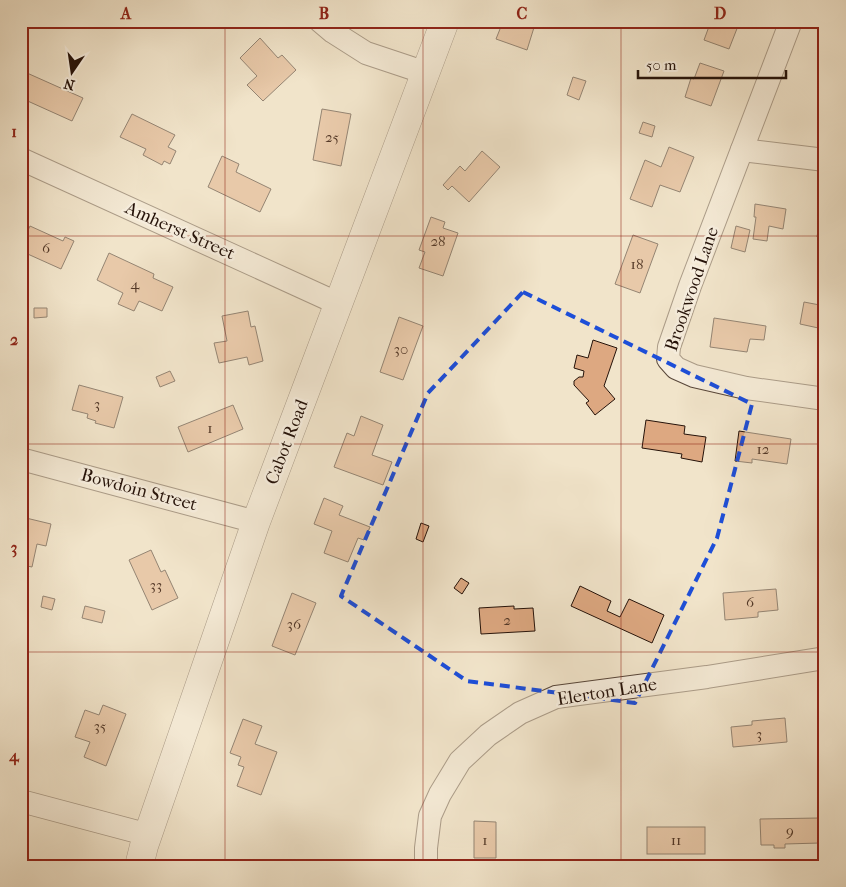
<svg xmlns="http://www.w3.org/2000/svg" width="846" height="887" font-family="'IM FELL French Canon',serif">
<rect width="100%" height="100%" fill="#f1e4ca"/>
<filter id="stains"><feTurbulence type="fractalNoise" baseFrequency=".004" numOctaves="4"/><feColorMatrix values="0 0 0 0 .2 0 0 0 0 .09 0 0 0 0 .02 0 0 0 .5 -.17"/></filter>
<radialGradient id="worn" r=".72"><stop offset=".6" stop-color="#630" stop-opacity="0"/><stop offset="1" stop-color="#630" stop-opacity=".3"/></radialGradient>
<!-- building -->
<g fill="#dda881" stroke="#251209">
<path d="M 509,21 L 536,21 L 527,50 L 496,39 L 502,24 L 507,26 Z"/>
<path d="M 711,21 L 744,21 L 742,28 L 738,26 L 729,49 L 704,40 Z"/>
<path d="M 260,38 L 278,58 L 282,55 L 296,70 L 263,101 L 247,85 L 257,76 L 240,58 Z"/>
<path d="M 700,63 L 724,71 L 711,106 L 685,97 L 691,78 L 694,79 Z"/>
<path d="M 27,73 L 83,98 L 72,121 L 21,98 L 21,85 Z"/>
<path d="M 573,77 L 586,81 L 579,100 L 567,95 Z"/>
<path d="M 322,109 L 351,114 L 341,166 L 313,160 Z"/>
<path d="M 132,114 L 175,135 L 168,147 L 176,151 L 170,164 L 164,161 L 162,165 L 143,155 L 146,149 L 120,137 Z"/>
<path d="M 643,122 L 655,126 L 652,137 L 639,133 Z"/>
<path d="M 669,147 L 694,157 L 680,192 L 660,185 L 652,207 L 630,199 L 645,160 L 661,167 Z"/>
<path d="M 482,151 L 500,167 L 469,202 L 452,186 L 448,190 L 443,185 L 460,166 L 465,171 Z"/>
<path d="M 222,156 L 239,164 L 236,172 L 271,189 L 260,212 L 208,187 Z"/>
<path d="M 755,204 L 786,209 L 783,229 L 769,226 L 767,241 L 753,239 L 756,217 L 754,217 Z"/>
<path d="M 822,205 L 825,205 L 825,238 L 817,237 Z"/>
<path d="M 431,217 L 445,222 L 443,228 L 458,233 L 443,276 L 419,268 L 425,252 L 419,250 Z"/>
<path d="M 30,226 L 63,241 L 65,237 L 74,241 L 61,269 L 21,251 L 21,245 Z"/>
<path d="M 736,226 L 750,230 L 745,252 L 731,248 Z"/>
<path d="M 633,235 L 658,244 L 640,293 L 615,284 Z"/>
<path d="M 109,253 L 154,274 L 153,278 L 173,287 L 162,311 L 139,301 L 134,311 L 118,304 L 123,293 L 97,280 Z"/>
<path d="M 804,302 L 825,306 L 823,329 L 800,324 Z"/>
<path d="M 34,308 L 47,308 L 47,317 L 34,318 Z"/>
<path d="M 248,311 L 251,327 L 255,326 L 263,361 L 249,365 L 247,357 L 219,363 L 214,343 L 227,341 L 222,316 Z"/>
<path d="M 399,317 L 423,326 L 403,380 L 380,372 Z"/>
<path d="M 714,318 L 766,326 L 764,340 L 750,339 L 747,352 L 710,347 Z"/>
<path d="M 593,340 L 617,348 L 604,386 L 615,399 L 595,415 L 586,403 L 589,401 L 574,385 L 574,381 L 579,377 L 583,377 L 584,371 L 574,368 L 577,355 L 588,358 Z"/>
<path d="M 170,371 L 175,381 L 160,387 L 156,377 Z"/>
<path d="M 21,374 L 26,375 L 21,394 Z"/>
<path d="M 79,385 L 123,397 L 114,428 L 95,423 L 96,421 L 87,418 L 88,414 L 72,410 Z"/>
<path d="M 233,405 L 243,429 L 188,452 L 178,427 Z"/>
<path d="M 361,416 L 383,425 L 372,455 L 392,462 L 383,485 L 334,467 L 347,433 L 354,436 Z"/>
<path d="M 646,420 L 685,426 L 684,434 L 706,437 L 702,462 L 681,458 L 682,454 L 642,448 Z"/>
<path d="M 739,431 L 791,439 L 787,464 L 752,459 L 752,463 L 735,461 Z"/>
<path d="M 825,441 L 825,482 L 819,481 Z"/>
<path d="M 324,498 L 343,506 L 339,515 L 370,527 L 364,540 L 358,538 L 348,562 L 324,553 L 332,531 L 314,524 Z"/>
<path d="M 26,518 L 51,524 L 46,546 L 37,544 L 32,567 L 22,565 L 21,568 L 21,535 Z"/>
<path d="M 421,523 L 429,526 L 423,542 L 416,539 Z"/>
<path d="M 151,550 L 161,572 L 165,570 L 178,598 L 152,610 L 129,560 Z"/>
<path d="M 461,578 L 469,583 L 462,594 L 454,588 Z"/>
<path d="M 580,586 L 611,601 L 607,611 L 620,617 L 629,599 L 664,615 L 652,643 L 571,606 Z"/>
<path d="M 776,589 L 778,610 L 758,612 L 758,617 L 725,620 L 723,593 Z"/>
<path d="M 292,593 L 316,603 L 295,655 L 272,646 Z"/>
<path d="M 43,596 L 55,599 L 52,610 L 41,607 Z"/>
<path d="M 85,606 L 105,611 L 102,623 L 82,618 Z"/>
<path d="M 514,606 L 514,609 L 533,608 L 535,631 L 481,634 L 479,608 Z"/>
<path d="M 103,705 L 126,714 L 106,766 L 84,757 L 90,742 L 75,737 L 85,710 L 99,715 Z"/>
<path d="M 785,718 L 787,742 L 733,747 L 731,727 L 752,725 L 752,721 Z"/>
<path d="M 243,719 L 262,726 L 255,744 L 277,752 L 261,795 L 237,786 L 244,767 L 238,765 L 241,757 L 230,753 Z"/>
<path d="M 819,818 L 820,843 L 785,844 L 785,848 L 774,848 L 774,845 L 761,845 L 760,819 Z"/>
<path d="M 474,821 L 496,822 L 496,858 L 474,858 Z"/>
<rect x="647" y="827" width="58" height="27"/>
</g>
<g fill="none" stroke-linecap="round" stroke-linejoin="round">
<defs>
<g id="minor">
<path d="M 320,21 L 333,32 L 366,53 L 426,73"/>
<path d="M 791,21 L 690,286 L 669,347 L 668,359 L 676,368 L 694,376 L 746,388 L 825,399"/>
<path d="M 742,150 L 825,160"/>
<path d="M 21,159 L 339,304"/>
<path d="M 21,459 L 256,522"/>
<path d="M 21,801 L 149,835"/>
<path d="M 426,866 L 426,848 L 430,816 L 440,794 L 460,761 L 488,735 L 520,713 L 556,697 L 707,677 L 825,658"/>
</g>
<path id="tertiary" d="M 139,866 L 144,846 L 256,522 L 445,21"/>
</defs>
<!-- minor casing -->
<use href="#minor" stroke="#584639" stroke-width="24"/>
<!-- tertiary casing -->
<use href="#tertiary" stroke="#584639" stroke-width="29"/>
<!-- minor -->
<use href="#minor" stroke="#f6eddd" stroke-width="22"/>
<!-- tertiary -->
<use href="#tertiary" stroke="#f6eddd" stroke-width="28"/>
</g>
<!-- marked area -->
<path d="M0 0H846V887H0ZM 523,292 L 752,404 L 717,538 L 635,703 L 467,681 L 341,596 L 428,393 Z" fill="#f1e4ca" fill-opacity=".55" fill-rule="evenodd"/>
<path fill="none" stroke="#1d4ed8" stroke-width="4" stroke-dasharray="10 6" stroke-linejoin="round" d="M 523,292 L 752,404 L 717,538 L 635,703 L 467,681 L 341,596 L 428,393 Z"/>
<!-- grid -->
<path fill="none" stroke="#8f2418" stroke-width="1" stroke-opacity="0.55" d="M 225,21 L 225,866M 423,21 L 423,866M 621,21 L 621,866M 21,236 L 825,236M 21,444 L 825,444M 21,652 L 825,652"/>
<g text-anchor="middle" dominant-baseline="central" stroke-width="5" stroke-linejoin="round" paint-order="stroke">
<!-- number labels -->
<g font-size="15" fill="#533827">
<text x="332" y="137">25</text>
<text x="438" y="241">28</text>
<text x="46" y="248">6</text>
<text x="637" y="264">18</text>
<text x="135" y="284">4</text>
<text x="401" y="349">30</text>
<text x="97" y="404">3</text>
<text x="210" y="428">1</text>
<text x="763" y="449">12</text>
<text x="156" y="585">33</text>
<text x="750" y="602">6</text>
<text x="507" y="620">2</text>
<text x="294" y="624">36</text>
<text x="100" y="726">35</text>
<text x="759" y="734">3</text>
<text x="790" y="831">9</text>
<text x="485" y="840">1</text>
<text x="676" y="840">11</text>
</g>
<!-- street labels -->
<g font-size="18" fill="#251209" stroke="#f6eddd">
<text transform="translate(180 231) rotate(24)">Amherst Street</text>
<text transform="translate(692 289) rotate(-71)">Brookwood Lane</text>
<text transform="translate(287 442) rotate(-69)">Cabot Road</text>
<text transform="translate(139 490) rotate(15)">Bowdoin Street</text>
<text transform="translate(607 692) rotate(-9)">Elerton Lane</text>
</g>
</g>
<!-- margin -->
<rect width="846" height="887" fill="none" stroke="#f1e4ca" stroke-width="55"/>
<!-- north arrow -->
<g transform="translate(72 72) rotate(193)" stroke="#f6eddd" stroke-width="4" paint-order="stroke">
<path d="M0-4L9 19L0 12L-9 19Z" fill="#251209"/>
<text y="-8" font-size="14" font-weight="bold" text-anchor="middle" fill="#251209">N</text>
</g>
<!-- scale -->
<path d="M638 70v8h148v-8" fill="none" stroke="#251209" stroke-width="2.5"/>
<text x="646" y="70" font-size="15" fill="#251209" stroke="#f6eddd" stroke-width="4" paint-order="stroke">50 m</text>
<rect x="28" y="28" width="790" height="832" fill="none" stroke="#8f2418" stroke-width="2"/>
<g font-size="16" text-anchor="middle" font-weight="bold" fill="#8f2418">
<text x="126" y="19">A</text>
<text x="324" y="19">B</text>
<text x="522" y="19">C</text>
<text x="720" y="19">D</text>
<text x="14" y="137">1</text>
<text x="14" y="345">2</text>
<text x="14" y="553">3</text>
<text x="14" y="761">4</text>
</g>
<rect width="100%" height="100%" filter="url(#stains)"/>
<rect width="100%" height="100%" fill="url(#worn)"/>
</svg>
